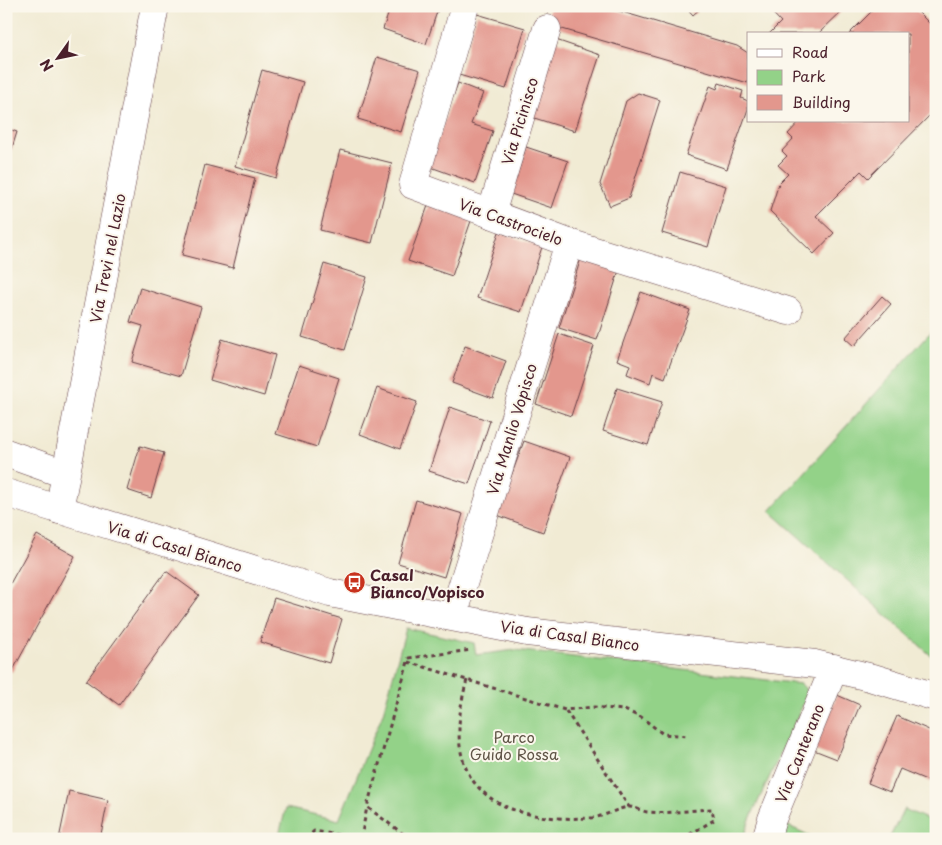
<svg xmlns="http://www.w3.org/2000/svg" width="942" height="845" font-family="'Playpen Sans',sans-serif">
<rect width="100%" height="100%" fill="#fbf7ec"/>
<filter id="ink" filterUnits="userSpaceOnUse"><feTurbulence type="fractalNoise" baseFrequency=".02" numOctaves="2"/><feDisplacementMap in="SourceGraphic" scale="10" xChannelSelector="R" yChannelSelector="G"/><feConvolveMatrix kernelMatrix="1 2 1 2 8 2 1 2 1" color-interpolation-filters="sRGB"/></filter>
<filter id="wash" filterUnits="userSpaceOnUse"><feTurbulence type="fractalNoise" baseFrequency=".0096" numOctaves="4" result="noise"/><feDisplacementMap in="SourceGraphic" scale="20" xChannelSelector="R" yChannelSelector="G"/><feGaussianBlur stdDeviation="1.12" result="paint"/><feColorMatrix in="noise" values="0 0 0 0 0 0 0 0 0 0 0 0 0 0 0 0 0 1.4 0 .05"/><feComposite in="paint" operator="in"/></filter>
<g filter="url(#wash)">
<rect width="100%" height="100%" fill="#f1ebd4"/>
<!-- green -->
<g fill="#93d288" stroke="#6e785a">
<path d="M 936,326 L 936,660 L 770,511 Z"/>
<path d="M 406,628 L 474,643 L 476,655 L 515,650 L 801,684 L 805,688 L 807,696 L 750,819 L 743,839 L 278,839 L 286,808 L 339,820 L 383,713 Z"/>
<path d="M 904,809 L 936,823 L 936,839 L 889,839 Z"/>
<path d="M 782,823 L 817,839 L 780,839 Z"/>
</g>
<g id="blocks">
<!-- building -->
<g fill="#e3978d">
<path d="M 391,6 L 439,6 L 426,44 L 383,29 Z"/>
<path d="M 550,6 L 602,6 L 737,46 L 748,53 L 748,83 L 545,24 Z"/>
<path d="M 685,6 L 703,6 L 693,15 Z"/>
<path d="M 766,6 L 847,6 L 818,34 L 769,34 L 781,22 Z"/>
<path d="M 877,6 L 912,6 L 936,30 L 936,109 L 868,178 L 861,171 L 816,216 L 834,233 L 814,254 L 770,211 L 779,183 L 788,174 L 778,165 L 787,156 L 782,151 L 793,139 L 788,134 L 800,121 L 908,121 L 908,34 L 849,34 Z"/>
<path d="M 477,14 L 525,28 L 506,89 L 459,75 Z"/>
<path d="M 553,39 L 600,55 L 575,131 L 528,116 Z"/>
<path d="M 377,57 L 420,70 L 401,132 L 358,119 Z"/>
<path d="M 262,70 L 303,82 L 276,178 L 235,166 Z"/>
<path d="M 458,83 L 483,93 L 471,124 L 493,131 L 475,183 L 428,166 Z"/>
<path d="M 719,83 L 743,91 L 741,98 L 748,101 L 748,109 L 727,169 L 686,155 L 710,86 L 717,89 Z"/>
<path d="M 638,93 L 660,100 L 629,198 L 610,206 L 600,184 L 626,101 Z"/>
<path d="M 6,128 L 17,132 L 7,164 L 6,164 Z"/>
<path d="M 526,147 L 568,161 L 552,208 L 511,194 Z"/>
<path d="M 340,150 L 392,163 L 372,243 L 320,230 Z"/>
<path d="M 205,165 L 255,178 L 233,268 L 182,255 Z"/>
<path d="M 680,172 L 726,186 L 708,247 L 662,233 Z"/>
<path d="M 429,203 L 472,218 L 452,276 L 408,261 Z"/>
<path d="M 499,232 L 542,247 L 521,312 L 477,298 Z"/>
<path d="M 581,258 L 619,270 L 597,340 L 559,328 Z"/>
<path d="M 324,264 L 367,277 L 345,350 L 302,337 Z"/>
<path d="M 140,288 L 201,307 L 181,376 L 132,362 L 143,326 L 130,322 Z"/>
<path d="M 641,292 L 690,310 L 665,378 L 653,373 L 650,383 L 627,374 L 630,365 L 617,360 Z"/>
<path d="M 882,296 L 891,304 L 854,346 L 845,338 Z"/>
<path d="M 559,334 L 594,346 L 571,416 L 536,404 Z"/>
<path d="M 222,339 L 275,355 L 264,396 L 210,380 Z"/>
<path d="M 465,346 L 506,361 L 493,398 L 452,383 Z"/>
<path d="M 299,365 L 339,378 L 317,447 L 276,434 Z"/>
<path d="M 377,388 L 417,402 L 400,449 L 360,434 Z"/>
<path d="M 617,388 L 662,402 L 648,445 L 603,431 Z"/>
<path d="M 450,407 L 490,421 L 469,484 L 429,471 Z"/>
<path d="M 524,441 L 570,457 L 543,532 L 497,515 Z"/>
<path d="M 140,446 L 164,453 L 151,498 L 127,490 Z"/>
<path d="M 416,500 L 463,514 L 444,577 L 398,563 Z"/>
<path d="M 37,535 L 75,556 L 12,672 L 6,669 L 6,591 Z"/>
<path d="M 166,571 L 199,595 L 119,705 L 86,681 Z"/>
<path d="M 274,598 L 342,619 L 329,663 L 260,642 Z"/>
<path d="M 837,695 L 860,705 L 837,759 L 814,750 Z"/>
<path d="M 897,716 L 936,733 L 936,784 L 900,769 L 890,792 L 868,783 Z"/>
<path d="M 69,791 L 108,800 L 100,839 L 59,839 Z"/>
</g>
</g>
</g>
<g filter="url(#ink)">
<use href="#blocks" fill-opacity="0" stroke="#633e44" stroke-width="1"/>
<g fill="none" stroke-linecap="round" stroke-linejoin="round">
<defs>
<g id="minor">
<path d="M 465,6 L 413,185 L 569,243 L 788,311"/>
<path d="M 491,214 L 547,29"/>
<path d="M 6,453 L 65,474"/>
<path d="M 6,493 L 330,593 L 527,632 L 815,664 L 873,678 L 936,697"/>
<path d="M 59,510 L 155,6"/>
<path d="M 453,616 L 569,243"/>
<path d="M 766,839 L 772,819 L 834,668"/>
</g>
</defs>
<!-- minor casing -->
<use href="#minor" stroke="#633e44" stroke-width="29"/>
<!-- path -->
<g stroke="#633e44" stroke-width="3" stroke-dasharray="4 4" stroke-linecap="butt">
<path d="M 408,662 L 565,710 L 594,707 L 624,710 L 641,717 L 663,734 L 689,736"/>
<path d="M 467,680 C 438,782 490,823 589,818 C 603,818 617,808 629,807 C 635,807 641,811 647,812 C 668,814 691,810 712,809 L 714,820 L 682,839"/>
<path d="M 566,711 L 629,807"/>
<path d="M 361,838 L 367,807"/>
<path d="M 306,839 L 314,831 L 364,839"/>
<path d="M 410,839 L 367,807 L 409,658 L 472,650"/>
</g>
<!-- minor -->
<use href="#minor" stroke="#fff" stroke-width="28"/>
</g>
</g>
<!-- icons -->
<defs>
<symbol id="bus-disc" viewBox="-11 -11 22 22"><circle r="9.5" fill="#c8321e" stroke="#fbf7ec"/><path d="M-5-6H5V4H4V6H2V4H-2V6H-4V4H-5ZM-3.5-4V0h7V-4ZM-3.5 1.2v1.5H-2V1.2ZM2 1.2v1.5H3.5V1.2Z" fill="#fff"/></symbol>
</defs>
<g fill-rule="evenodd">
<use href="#bus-disc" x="342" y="570" width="25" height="25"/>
</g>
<g text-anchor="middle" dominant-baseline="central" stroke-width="4" stroke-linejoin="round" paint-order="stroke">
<!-- street labels -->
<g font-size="15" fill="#4a1f2b" stroke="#fbf7ec">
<text transform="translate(519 121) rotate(-73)">Via Picinisco</text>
<text transform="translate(511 221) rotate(20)">Via Castrocielo</text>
<text transform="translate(107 258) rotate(-79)">Via Trevi nel Lazio</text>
<text transform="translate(511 429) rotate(-73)">Via Manlio Vopisco</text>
<text transform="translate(175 546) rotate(17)">Via di Casal Bianco</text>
<text transform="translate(570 635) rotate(8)">Via di Casal Bianco</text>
<text transform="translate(799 753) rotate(-68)">Via Canterano</text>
</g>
<!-- poi labels -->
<g font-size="15" font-weight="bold" fill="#4a1f2b" stroke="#fbf7ec" text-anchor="start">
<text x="370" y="574">Casal<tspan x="370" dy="17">Bianco/Vopisco</tspan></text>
</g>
<!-- park labels -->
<g font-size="15" fill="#605547" stroke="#fbf7ec">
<text x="514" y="736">Parco<tspan x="514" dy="17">Guido Rossa</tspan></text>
</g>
</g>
<!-- margin -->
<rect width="942" height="845" fill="none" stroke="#fbf7ec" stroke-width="25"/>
<!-- legend -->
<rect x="747" y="32" width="162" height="90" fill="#fbf7ec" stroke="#b4a19f"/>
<rect x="757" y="49" width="25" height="8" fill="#ffffff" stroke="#b4a19f"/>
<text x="792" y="58" font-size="15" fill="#4a1f2b">Road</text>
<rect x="757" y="70" width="25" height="15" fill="#93d288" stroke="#b4a19f"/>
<text x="792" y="82" font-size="15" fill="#4a1f2b">Park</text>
<rect x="757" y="95" width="25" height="15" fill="#e3978d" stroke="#b4a19f"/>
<text x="792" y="108" font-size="15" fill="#4a1f2b">Building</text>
<!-- north arrow -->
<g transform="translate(58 58) rotate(237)" stroke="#fbf7ec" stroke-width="4" paint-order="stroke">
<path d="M0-4L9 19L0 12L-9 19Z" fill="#4a1f2b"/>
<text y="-8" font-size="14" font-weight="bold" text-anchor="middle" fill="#4a1f2b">N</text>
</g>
</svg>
